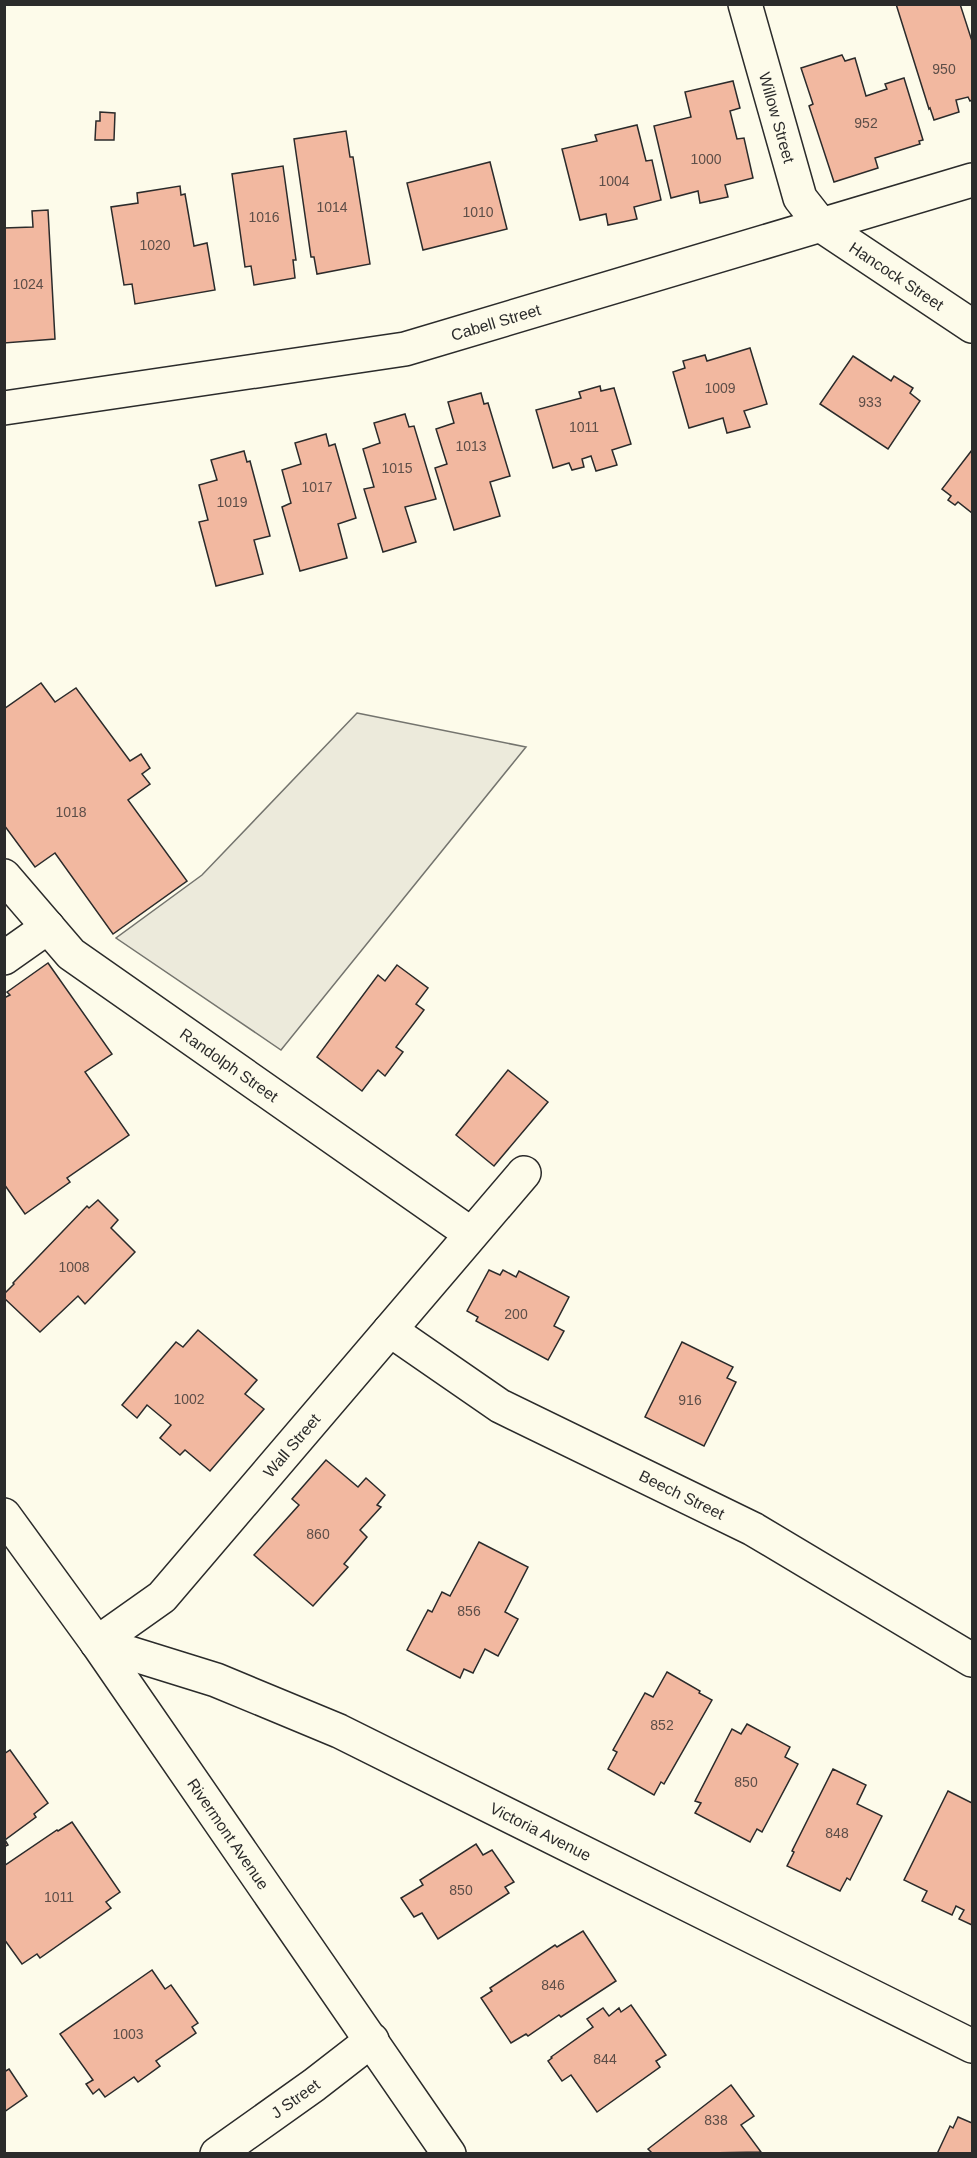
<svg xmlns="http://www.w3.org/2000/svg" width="977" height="2158" font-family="Helvetica,sans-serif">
<rect width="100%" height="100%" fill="#fdfbea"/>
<!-- parking -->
<path fill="#eceadb" stroke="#74746e" stroke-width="1.5" d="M 357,713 L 526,747 L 281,1050 L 116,938 L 202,875 Z"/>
<!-- building -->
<g fill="#f2b8a0" stroke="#2b2b2b" stroke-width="1.5">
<path d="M 896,4 L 960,4 L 972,41 L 972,100 L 970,101 L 968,97 L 956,100 L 959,112 L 934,120 L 930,108 L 929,109 Z"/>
<path d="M 842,55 L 845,61 L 855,58 L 866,96 L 887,89 L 885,84 L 904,78 L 923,140 L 919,141 L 920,144 L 875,158 L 878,168 L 834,182 L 809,106 L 813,104 L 801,68 Z"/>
<path d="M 733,81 L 740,108 L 730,111 L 737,139 L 744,138 L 753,178 L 725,185 L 728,197 L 700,203 L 698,191 L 671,198 L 654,126 L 691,117 L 685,92 Z"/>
<path d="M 100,112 L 115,113 L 114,140 L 95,140 L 96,121 L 100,121 Z"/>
<path d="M 637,125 L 646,161 L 652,160 L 661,200 L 634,207 L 637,219 L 608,225 L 606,214 L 580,220 L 562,149 L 597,141 L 595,135 Z"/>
<path d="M 346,131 L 350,157 L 353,157 L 370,264 L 317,274 L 314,257 L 311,257 L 294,139 Z"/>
<path d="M 490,162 L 507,229 L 423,250 L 407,183 Z"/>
<path d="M 283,166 L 296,260 L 293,260 L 295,278 L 254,285 L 251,266 L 245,267 L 232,174 Z"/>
<path d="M 180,186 L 181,195 L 185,194 L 194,246 L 207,243 L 215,290 L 135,304 L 132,284 L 124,285 L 111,207 L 138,203 L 137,193 Z"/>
<path d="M 48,210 L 55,339 L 4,343 L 4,228 L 33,227 L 32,211 Z"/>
<path d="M 750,348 L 767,404 L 744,411 L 750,427 L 727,433 L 723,418 L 689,428 L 673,372 L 685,368 L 683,361 L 705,355 L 707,361 Z"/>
<path d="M 853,356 L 891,381 L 894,376 L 913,388 L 910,393 L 920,401 L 888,449 L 820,404 Z"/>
<path d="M 600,386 L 601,391 L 614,388 L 631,444 L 612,450 L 617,465 L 596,471 L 591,456 L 582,459 L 584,467 L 572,470 L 569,463 L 553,468 L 536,410 L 581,398 L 579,392 Z"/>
<path d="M 481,393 L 484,404 L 488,403 L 510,476 L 490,482 L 500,516 L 454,530 L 435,468 L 447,464 L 436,429 L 454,423 L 448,402 Z"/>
<path d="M 405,414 L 409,427 L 414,426 L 436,499 L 405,507 L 416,542 L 383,552 L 364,489 L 374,487 L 363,449 L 380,443 L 374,423 Z"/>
<path d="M 326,434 L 329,446 L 335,444 L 356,518 L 338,524 L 347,558 L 300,571 L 282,507 L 291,503 L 282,470 L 301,464 L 295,443 Z"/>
<path d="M 972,450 L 972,513 L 958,502 L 955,505 L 948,500 L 951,496 L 942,489 Z"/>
<path d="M 244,451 L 247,462 L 250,461 L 270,536 L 254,540 L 263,574 L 216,586 L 199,522 L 208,520 L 199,485 L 217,480 L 211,460 Z"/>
<path d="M 41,683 L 55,702 L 76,688 L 130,761 L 141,754 L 150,768 L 142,774 L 150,784 L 128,800 L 187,881 L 113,934 L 55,853 L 35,867 L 4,825 L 4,709 Z"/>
<path d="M 48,963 L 112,1054 L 85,1072 L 129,1135 L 67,1178 L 70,1182 L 25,1214 L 4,1184 L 4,998 L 10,995 L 7,992 Z"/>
<path d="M 397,965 L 428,988 L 416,1004 L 424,1010 L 396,1047 L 403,1052 L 385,1076 L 378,1070 L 362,1091 L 317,1057 L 378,975 L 385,981 Z"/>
<path d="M 508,1070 L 548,1102 L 494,1166 L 456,1135 Z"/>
<path d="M 98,1200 L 118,1220 L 111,1228 L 135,1252 L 85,1304 L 78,1296 L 40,1332 L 4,1298 L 4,1294 L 14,1284 L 13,1283 L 87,1206 L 89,1208 Z"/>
<path d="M 489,1270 L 500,1275 L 503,1270 L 516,1277 L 519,1271 L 569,1297 L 554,1326 L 564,1331 L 548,1360 L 476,1321 L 478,1317 L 467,1311 Z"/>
<path d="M 198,1330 L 257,1380 L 245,1394 L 264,1409 L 210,1471 L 185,1450 L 180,1455 L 160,1438 L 171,1425 L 147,1405 L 137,1418 L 122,1405 L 176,1342 L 183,1347 Z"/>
<path d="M 682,1342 L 733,1367 L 727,1378 L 736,1382 L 704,1446 L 645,1417 Z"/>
<path d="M 326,1460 L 358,1487 L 366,1478 L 385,1495 L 377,1505 L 381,1507 L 360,1530 L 367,1537 L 344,1564 L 348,1567 L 313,1606 L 254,1555 L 299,1505 L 292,1499 Z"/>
<path d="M 479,1542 L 528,1567 L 505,1612 L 518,1619 L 498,1656 L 485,1649 L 473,1673 L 464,1669 L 460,1678 L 407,1650 L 428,1610 L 432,1612 L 442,1592 L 450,1596 Z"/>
<path d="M 667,1672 L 700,1691 L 699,1693 L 712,1700 L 664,1784 L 661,1782 L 654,1795 L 608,1769 L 617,1752 L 613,1750 L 645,1693 L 653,1697 Z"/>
<path d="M 747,1724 L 790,1747 L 785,1757 L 798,1764 L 762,1832 L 757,1829 L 750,1842 L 695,1813 L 701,1803 L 695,1801 L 732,1729 L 741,1734 Z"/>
<path d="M 10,1750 L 48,1803 L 34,1814 L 36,1817 L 5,1840 L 8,1845 L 4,1847 L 4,1754 Z"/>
<path d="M 833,1769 L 866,1785 L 857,1804 L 882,1816 L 850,1880 L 847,1878 L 840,1891 L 787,1866 L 794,1852 L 792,1851 Z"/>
<path d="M 948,1791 L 972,1803 L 972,1925 L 959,1919 L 964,1910 L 956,1906 L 952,1915 L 922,1901 L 927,1891 L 904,1880 Z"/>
<path d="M 72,1822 L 120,1892 L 106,1902 L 111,1908 L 40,1958 L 37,1954 L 22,1964 L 4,1939 L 4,1866 L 57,1830 L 58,1831 Z"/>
<path d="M 476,1844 L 483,1855 L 492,1850 L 514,1882 L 505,1887 L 509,1893 L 438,1939 L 422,1913 L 414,1917 L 401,1898 L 423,1885 L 420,1880 Z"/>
<path d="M 583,1931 L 616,1981 L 561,2017 L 559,2015 L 528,2036 L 526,2034 L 511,2043 L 481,1998 L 492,1991 L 490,1988 L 555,1945 L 557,1947 Z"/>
<path d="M 152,1970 L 165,1989 L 171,1985 L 198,2023 L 192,2027 L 196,2033 L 156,2061 L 160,2066 L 138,2082 L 134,2077 L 105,2097 L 99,2089 L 93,2094 L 86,2084 L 93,2080 L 60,2034 Z"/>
<path d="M 631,2005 L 666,2055 L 656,2061 L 660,2067 L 597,2112 L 571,2075 L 562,2081 L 548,2061 L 552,2058 L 551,2057 L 593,2027 L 587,2019 L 603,2008 L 609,2016 L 619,2008 L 621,2012 Z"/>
<path d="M 9,2069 L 27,2096 L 4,2112 L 4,2072 Z"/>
<path d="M 731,2085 L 754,2116 L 741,2125 L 761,2152 L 649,2154 L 651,2152 L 648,2149 Z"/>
<path d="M 958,2117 L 972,2123 L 972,2154 L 937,2154 L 950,2126 L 953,2128 Z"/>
</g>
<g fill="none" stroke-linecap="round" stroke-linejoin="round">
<defs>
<g id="minor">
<path id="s1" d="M 745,4 L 800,198 L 822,226 L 972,326"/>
<path id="s2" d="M 4,408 L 405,349 L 972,180"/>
<path id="s3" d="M 4,876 L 71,954 L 471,1234"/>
<path d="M 4,958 L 48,927"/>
<path id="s4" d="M 390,1330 L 500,1406 L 753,1529 L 972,1660"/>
<path id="s5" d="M 97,1643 L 216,1680 L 339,1731 L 972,2046"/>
<path id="s6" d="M 97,1643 L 162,1597 L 524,1173"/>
<path id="s7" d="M 217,2154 L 314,2085 L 372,2040"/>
</g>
<g id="major">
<path id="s8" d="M 4,1515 L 97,1643 L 449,2154"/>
</g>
</defs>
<!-- minor casing -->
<use href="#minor" stroke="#2b2b2b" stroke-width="36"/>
<!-- major casing -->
<use href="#major" stroke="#2b2b2b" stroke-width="36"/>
<!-- minor -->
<use href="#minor" stroke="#fdfbea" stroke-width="33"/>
<!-- major -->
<use href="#major" stroke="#fdfbea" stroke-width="33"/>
</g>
<g text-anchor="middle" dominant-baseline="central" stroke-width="4.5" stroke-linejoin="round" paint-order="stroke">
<!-- number labels -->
<g font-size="14" fill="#5d4e48">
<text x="944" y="69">950</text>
<text x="866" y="123">952</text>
<text x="706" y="159">1000</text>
<text x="614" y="181">1004</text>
<text x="332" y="207">1014</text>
<text x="478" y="212">1010</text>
<text x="264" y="217">1016</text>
<text x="155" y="245">1020</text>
<text x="28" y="284">1024</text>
<text x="720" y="388">1009</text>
<text x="870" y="402">933</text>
<text x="584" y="427">1011</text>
<text x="471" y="446">1013</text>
<text x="397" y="468">1015</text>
<text x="317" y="487">1017</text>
<text x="232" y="502">1019</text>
<text x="71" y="812">1018</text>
<text x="74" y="1267">1008</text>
<text x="516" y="1314">200</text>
<text x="189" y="1399">1002</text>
<text x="690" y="1400">916</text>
<text x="318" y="1534">860</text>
<text x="469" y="1611">856</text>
<text x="662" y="1725">852</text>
<text x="746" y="1782">850</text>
<text x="837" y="1833">848</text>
<text x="461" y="1890">850</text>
<text x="59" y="1897">1011</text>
<text x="553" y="1985">846</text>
<text x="128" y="2034">1003</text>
<text x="605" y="2059">844</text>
<text x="716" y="2120">838</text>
</g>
<!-- street labels -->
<g font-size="16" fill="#2b2b2b" stroke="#fdfbea">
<text stroke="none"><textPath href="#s1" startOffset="118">Willow Street</textPath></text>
<text stroke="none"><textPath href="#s1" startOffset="327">Hancock Street</textPath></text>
<text stroke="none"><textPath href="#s2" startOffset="500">Cabell Street</textPath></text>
<text stroke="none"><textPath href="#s3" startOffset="296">Randolph Street</textPath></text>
<text stroke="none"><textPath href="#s6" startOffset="279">Wall Street</textPath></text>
<text stroke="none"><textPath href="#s4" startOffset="336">Beech Street</textPath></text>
<text stroke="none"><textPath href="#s5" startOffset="483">Victoria Avenue</textPath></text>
<text stroke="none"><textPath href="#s8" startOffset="390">Rivermont Avenue</textPath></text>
<text stroke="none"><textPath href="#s7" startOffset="96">J Street</textPath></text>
</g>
</g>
<!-- border -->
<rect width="977" height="2158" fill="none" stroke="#2b2b2b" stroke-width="12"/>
</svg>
